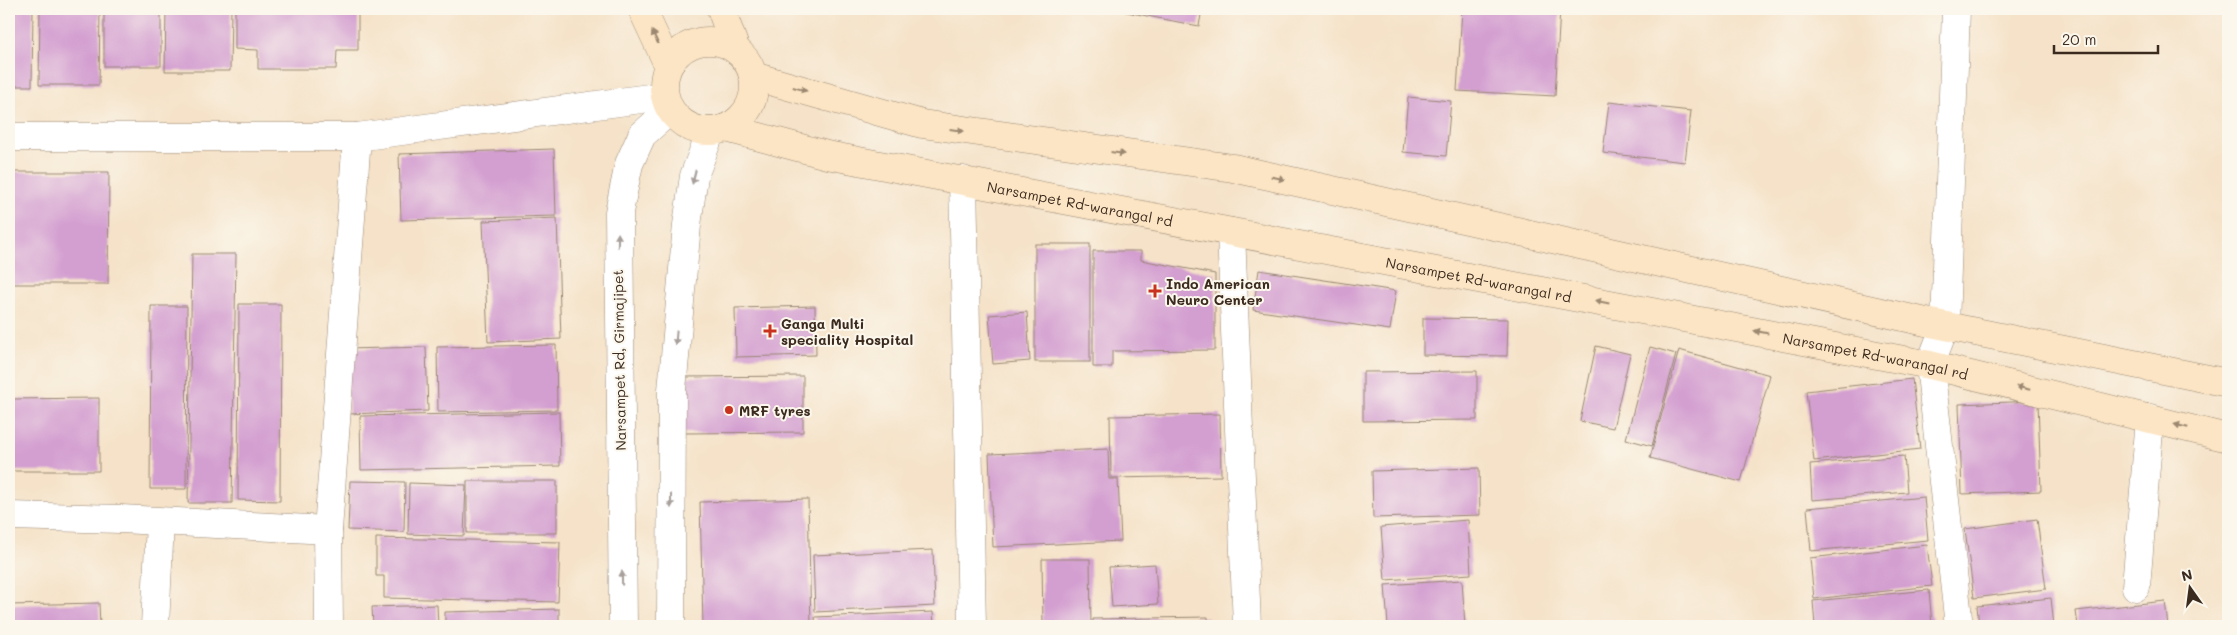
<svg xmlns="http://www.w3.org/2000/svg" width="2237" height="635" font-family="Mali,sans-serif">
<rect width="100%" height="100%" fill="#fbf7ec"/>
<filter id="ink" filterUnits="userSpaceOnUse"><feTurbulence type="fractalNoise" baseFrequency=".02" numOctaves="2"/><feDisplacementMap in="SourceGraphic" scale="10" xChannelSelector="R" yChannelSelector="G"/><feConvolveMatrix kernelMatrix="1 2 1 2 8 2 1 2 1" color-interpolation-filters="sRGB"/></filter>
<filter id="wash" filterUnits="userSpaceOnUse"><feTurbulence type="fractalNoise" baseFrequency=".0096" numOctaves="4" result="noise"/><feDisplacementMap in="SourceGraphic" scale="20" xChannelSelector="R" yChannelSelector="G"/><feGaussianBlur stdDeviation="1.12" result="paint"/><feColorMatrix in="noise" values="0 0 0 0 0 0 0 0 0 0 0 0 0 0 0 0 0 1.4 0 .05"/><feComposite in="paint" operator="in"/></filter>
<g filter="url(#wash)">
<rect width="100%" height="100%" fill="#f5e2c8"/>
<g id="blocks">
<!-- building -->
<g fill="#d39ed0">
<path d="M 9,9 L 33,9 L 32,86 L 9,86 Z"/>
<path d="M 40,9 L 100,9 L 99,85 L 39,85 Z"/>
<rect x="104" y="9" width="57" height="57"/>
<path d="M 166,9 L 231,9 L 230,71 L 165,71 Z"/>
<path d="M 235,9 L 358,9 L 358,50 L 337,50 L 336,69 L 258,69 L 258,50 L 235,49 Z"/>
<path d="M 1111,9 L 1202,9 L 1199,26 Z"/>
<path d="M 1462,9 L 1560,9 L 1555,96 L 1457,91 Z"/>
<path d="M 1408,97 L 1451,101 L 1446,156 L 1403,152 Z"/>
<path d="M 1609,102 L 1691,111 L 1685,162 L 1603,153 Z"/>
<path d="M 554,149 L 556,216 L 401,220 L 399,154 Z"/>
<path d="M 9,172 L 109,172 L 108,284 L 9,284 Z"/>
<path d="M 557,218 L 561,339 L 488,342 L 483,221 Z"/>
<rect x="1035" y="244" width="55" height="118"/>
<path d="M 1093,251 L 1141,251 L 1141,260 L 1215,274 L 1215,350 L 1112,351 L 1112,367 L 1093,367 Z"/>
<path d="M 192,254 L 236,254 L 232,503 L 188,503 Z"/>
<path d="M 1259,270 L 1396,291 L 1390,330 L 1253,310 Z"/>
<path d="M 239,304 L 281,304 L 280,501 L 238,500 Z"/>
<path d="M 151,306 L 187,306 L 186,489 L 150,489 Z"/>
<path d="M 815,306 L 816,355 L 736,357 L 735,308 Z"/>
<path d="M 1027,312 L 1030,361 L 993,364 L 989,315 Z"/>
<path d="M 1423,318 L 1508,319 L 1507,356 L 1423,355 Z"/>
<path d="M 556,345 L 557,410 L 438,412 L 437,347 Z"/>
<path d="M 1596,346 L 1630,354 L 1613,428 L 1580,421 Z"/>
<path d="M 426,347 L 428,411 L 349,414 L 346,349 Z"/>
<path d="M 1650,347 L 1676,354 L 1652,446 L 1626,439 Z"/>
<path d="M 1679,350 L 1770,375 L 1741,482 L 1650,458 Z"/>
<path d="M 1477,371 L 1477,420 L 1363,421 L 1363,372 Z"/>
<path d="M 803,376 L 803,432 L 683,433 L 683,377 Z"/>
<path d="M 1912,379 L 1920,449 L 1814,461 L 1806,391 Z"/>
<path d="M 99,398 L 99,471 L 9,471 L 9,399 Z"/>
<path d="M 2038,401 L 2041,491 L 1962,494 L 1959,404 Z"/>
<path d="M 559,412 L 560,466 L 361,470 L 360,416 Z"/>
<path d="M 1220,414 L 1221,476 L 1111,478 L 1110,416 Z"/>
<path d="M 1108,449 L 1109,479 L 1118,479 L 1121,541 L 993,547 L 989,454 Z"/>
<path d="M 1904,456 L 1907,492 L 1812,500 L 1810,464 Z"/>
<path d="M 1479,468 L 1480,515 L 1373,518 L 1372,471 Z"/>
<path d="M 350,481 L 405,482 L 404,532 L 348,530 Z"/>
<rect x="467" y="481" width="90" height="52"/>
<path d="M 409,483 L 466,485 L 464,536 L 408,534 Z"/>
<path d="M 1924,497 L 1928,540 L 1811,551 L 1807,508 Z"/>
<path d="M 808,499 L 811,626 L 703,626 L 700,502 Z"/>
<path d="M 2037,519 L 2046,589 L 1974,598 L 1965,529 Z"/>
<path d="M 1468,520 L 1471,574 L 1385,580 L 1381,527 Z"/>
<path d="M 376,538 L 560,542 L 558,602 L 384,598 L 384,576 L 376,576 Z"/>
<path d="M 1927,545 L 1932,586 L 1814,599 L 1810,558 Z"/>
<path d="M 933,550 L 935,606 L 815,612 L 813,555 Z"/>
<path d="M 1042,559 L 1090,559 L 1091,626 L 1043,626 Z"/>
<path d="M 1155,564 L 1158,604 L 1112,607 L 1109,567 Z"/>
<path d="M 1462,580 L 1465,626 L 1388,626 L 1385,585 Z"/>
<path d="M 1929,590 L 1932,626 L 1815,626 L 1813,601 Z"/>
<path d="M 2051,598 L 2054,626 L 1979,626 L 1977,606 Z"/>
<path d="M 2165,601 L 2168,626 L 2078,626 L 2076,611 Z"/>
<path d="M 99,603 L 100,626 L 9,626 L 9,605 Z"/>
<path d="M 437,605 L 438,626 L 373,626 L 372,607 Z"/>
<path d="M 559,609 L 559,626 L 445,626 L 445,612 Z"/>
<path d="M 933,612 L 934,626 L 816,626 L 815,617 Z"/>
<path d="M 1208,617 L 1208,626 L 1093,626 L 1093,619 Z"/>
</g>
</g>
</g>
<g filter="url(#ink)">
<use href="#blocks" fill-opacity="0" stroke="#988673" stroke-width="1"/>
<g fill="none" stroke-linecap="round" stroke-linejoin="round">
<defs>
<g id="minor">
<path d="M 1956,9 L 1945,326 L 1930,365 L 1959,626"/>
<path d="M 9,137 L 357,137 L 664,96"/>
<path d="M 963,180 L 972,626"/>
<path d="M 1231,232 L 1247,626"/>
<path d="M 9,516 L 121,519 L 328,530"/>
<path d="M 2136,587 L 2150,418"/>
<path d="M 155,626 L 160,523"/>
<path d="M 329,626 L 328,530 L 357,137"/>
</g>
<g id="tertiary">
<path d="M 623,626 L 619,212 L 629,164 L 642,135 L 670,110"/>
<path d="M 671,626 L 672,390 L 687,225 L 694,176 L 711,131"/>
</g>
<g id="secondary">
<path d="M 642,9 L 668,65"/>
<path d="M 721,9 L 736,50"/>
<circle cx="709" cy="86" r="45"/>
<path d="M 753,76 L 922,124 L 1233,168 L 1926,322 L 2228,383"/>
<path id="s1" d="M 726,128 L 827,155 L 1930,365 L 2228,438"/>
</g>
</defs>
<!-- minor casing -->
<use href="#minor" stroke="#988673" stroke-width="29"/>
<!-- tertiary casing -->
<use href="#tertiary" stroke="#988673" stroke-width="29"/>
<!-- secondary casing -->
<use href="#secondary" stroke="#988673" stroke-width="29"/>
<!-- minor -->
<use href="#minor" stroke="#fff" stroke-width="28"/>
<!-- tertiary -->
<use href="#tertiary" stroke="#fff" stroke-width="28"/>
<!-- secondary -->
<use href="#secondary" stroke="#fce5c4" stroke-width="28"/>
</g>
<!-- one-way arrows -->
<defs><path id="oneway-solid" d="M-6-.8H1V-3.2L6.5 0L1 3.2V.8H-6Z" transform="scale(1.25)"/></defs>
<g fill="#9c8871">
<use href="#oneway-solid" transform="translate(655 37) rotate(-115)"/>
<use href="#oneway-solid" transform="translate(800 89) rotate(16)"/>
<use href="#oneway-solid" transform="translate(957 130) rotate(8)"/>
<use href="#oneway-solid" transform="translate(1118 153) rotate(8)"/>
<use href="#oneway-solid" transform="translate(1278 178) rotate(12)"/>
<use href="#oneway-solid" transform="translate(1602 302) rotate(-169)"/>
<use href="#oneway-solid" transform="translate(1761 332) rotate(-169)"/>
<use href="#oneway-solid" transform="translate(2023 388) rotate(-166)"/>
<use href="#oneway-solid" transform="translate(2181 426) rotate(-166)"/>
</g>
<g fill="#a79f9a">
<use href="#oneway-solid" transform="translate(694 177) rotate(104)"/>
<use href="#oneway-solid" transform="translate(618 240) rotate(-89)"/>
<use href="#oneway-solid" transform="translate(676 338) rotate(95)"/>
<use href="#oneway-solid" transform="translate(671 501) rotate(90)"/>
<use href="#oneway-solid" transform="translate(622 578) rotate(-91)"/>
</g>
</g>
<!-- markers -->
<g fill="#c8321e" stroke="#fbf7ec" stroke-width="2">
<path d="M1152.5 283.5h5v5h5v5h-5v5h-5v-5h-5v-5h5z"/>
<path d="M767.5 323.5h5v5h5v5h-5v5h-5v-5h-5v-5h5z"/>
<circle cx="729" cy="410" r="5"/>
</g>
<g text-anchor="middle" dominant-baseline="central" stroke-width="4" stroke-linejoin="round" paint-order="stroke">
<!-- street labels -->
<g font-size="14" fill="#3b2a1e" stroke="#fbf7ec">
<text stroke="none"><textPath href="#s1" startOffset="362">Narsampet Rd-warangal rd</textPath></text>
<text stroke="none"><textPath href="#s1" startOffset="768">Narsampet Rd-warangal rd</textPath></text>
<text stroke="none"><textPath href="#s1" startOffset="1172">Narsampet Rd-warangal rd</textPath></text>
<text transform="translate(619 360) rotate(-91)">Narsampet Rd, Girmajipet</text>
</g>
<!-- poi labels -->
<g font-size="14" font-weight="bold" fill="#3b2a1e" stroke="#fbf7ec" text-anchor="start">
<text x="1166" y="283">Indo American<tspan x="1166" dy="16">Neuro Center</tspan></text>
<text x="781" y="323">Ganga Multi<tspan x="781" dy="16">speciality Hospital</tspan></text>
<text x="739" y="410">MRF tyres</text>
</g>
</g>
<!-- margin -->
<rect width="2237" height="635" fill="none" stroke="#fbf7ec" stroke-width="30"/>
<!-- north arrow -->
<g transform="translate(2190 588) rotate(346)" stroke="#fbf7ec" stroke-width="4" paint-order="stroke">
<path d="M0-4L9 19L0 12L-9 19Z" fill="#3b2a1e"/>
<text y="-8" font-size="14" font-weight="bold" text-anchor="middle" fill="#3b2a1e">N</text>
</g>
<!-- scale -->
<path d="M2054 45v8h104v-8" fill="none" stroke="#3b2a1e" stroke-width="2.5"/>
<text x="2062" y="45" font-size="15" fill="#3b2a1e" stroke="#fbf7ec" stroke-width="4" paint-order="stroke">20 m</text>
</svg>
